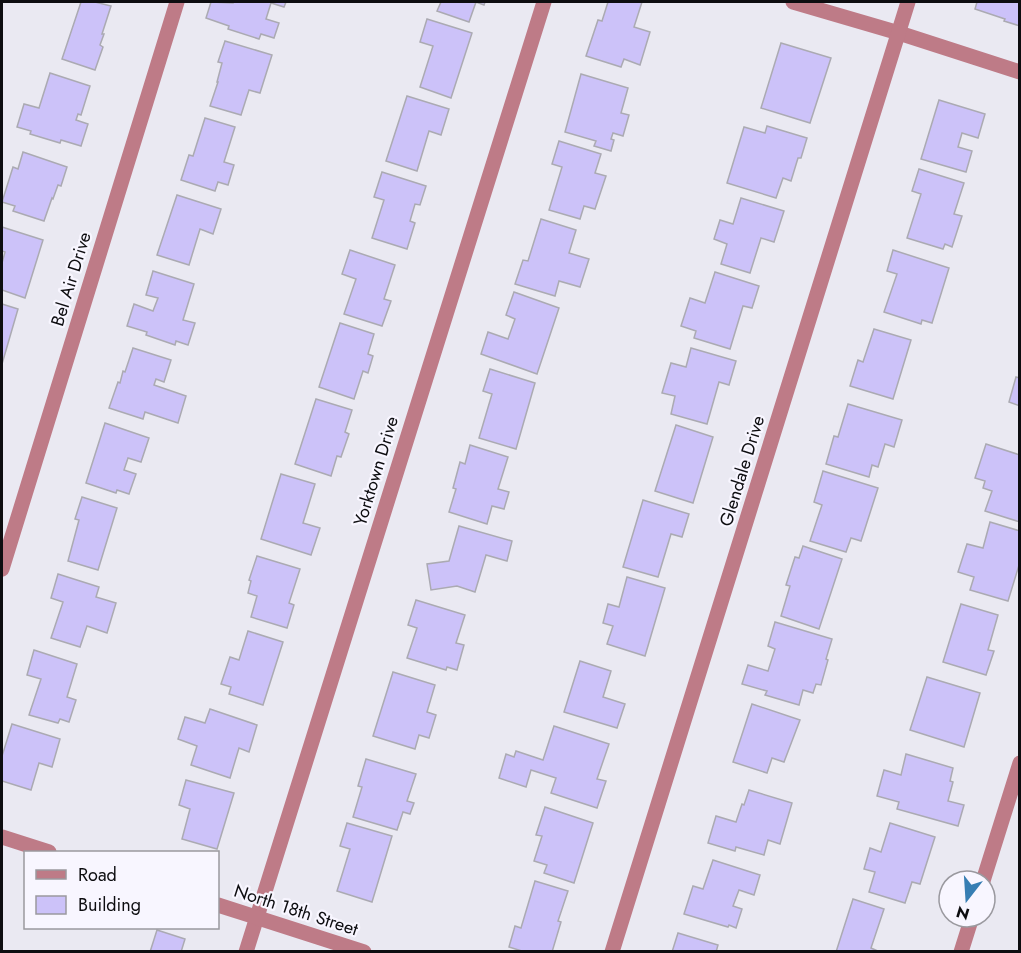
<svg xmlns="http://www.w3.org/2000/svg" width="1021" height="953" font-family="Jost,sans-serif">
<rect width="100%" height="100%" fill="#eae9f2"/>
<!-- building -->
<g fill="#ccc2f9" stroke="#abaab2" stroke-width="1.5">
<path d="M 81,2 L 95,2 L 111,6 L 102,34 L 104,34 L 100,45 L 103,47 L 95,70 L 62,59 Z"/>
<path d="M 211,2 L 233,3 L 233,2 L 286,2 L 284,7 L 271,3 L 266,19 L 279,23 L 274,38 L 261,34 L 259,39 L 228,29 L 229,26 L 206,18 Z"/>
<path d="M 441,2 L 485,2 L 484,5 L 476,2 L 469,22 L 437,11 Z"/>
<path d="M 608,2 L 642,2 L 634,27 L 650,32 L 640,65 L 624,59 L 621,67 L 586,56 L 598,20 L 602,21 Z"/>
<path d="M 977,2 L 1020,2 L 1020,26 L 1004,21 L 1005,19 L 975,9 Z"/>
<path d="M 427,19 L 472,33 L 451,98 L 420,87 L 433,46 L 420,42 Z"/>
<path d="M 225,41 L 272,55 L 260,93 L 249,90 L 241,115 L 210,106 L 218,82 L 217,82 L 222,63 L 218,62 Z"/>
<path d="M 781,43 L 831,58 L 810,123 L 761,108 Z"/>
<path d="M 50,73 L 90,86 L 81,115 L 78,114 L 76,120 L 88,124 L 81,146 L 61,140 L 60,143 L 30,134 L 31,131 L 17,127 L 24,104 L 39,108 Z"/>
<path d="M 581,74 L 628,88 L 621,113 L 629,115 L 623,136 L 613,133 L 611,139 L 614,140 L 611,151 L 594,146 L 596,141 L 565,132 Z"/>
<path d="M 407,96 L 449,109 L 441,135 L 429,131 L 417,171 L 386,161 Z"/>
<path d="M 939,100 L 985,114 L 978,138 L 962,133 L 958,147 L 972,151 L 966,172 L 921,159 Z"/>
<path d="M 205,118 L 235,127 L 224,162 L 234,165 L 228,185 L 218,182 L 215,191 L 181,180 L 189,155 L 193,156 Z"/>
<path d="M 767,126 L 807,138 L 801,158 L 798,158 L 791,181 L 783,178 L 776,198 L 727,183 L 744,127 L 765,133 Z"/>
<path d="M 559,141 L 601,154 L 595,173 L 606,176 L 595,209 L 584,206 L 580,219 L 549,210 L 562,167 L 552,164 Z"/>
<path d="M 23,152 L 67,167 L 61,186 L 58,185 L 53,199 L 52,198 L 44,221 L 13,211 L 15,206 L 2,202 L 13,167 L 18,169 Z"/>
<path d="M 919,169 L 964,183 L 954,214 L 962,216 L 952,247 L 945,244 L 943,249 L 907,238 L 921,194 L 912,191 Z"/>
<path d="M 382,172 L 426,186 L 420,205 L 415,204 L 410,221 L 415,223 L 407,249 L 372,238 L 384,200 L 374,197 Z"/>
<path d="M 177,195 L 221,209 L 213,234 L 200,229 L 189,265 L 157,255 Z"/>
<path d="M 741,198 L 784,211 L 774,242 L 761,238 L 750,273 L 721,264 L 727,244 L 714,239 L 720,220 L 733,224 Z"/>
<path d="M 541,219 L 576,230 L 569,253 L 589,259 L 580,287 L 559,281 L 555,296 L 515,284 L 523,260 L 528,261 Z"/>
<path d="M 2,227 L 43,240 L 25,298 L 2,290 L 2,263 L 5,252 L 2,251 Z"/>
<path d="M 350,250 L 395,265 L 384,299 L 391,301 L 382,326 L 344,314 L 356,279 L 342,274 Z"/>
<path d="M 893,250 L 949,268 L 932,323 L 922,320 L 921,324 L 884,312 L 897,274 L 887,271 Z"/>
<path d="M 153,271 L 194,284 L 183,320 L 195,323 L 188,345 L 176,341 L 175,345 L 146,335 L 147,332 L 127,326 L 134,304 L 153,311 L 158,298 L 146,295 Z"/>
<path d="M 715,272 L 759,286 L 752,308 L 743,306 L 730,349 L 694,338 L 696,331 L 681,326 L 690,298 L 705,303 Z"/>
<path d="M 514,292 L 559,308 L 537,374 L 481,354 L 488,332 L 508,339 L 515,319 L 506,315 Z"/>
<path d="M 2,304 L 18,309 L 2,364 Z"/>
<path d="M 340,323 L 374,334 L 368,354 L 373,356 L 368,373 L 363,371 L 354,399 L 319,387 Z"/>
<path d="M 874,329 L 911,340 L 893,399 L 850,386 L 858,360 L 863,362 Z"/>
<path d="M 133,348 L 171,360 L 164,382 L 156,379 L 154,385 L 186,396 L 178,423 L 145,412 L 143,419 L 109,408 L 118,382 L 120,383 L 123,371 L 125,372 Z"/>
<path d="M 691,348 L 736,361 L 729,385 L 719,382 L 707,424 L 671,414 L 675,396 L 662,393 L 671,363 L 686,367 Z"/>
<path d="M 490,369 L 535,383 L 516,449 L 479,438 L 492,394 L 483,391 Z"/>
<path d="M 1016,377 L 1020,378 L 1020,406 L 1009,402 Z"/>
<path d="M 316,399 L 352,410 L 345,432 L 349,434 L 341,457 L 337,456 L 331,476 L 295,464 Z"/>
<path d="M 848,404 L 902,420 L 894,447 L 885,444 L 878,467 L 872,465 L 869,477 L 826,464 L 834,436 L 838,437 Z"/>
<path d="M 105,423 L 149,438 L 141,462 L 128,458 L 124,470 L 136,474 L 129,494 L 117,490 L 116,493 L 86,483 Z"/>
<path d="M 676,425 L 713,437 L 693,503 L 655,491 Z"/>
<path d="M 986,444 L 1020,455 L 1020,522 L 985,511 L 992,491 L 983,488 L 985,481 L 975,478 Z"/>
<path d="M 470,445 L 508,457 L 498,489 L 509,492 L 504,509 L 492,506 L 487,524 L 449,512 L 456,489 L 453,488 L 460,462 L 465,464 Z"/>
<path d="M 823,471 L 878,488 L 861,541 L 851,538 L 846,552 L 810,541 L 822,505 L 814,502 Z"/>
<path d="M 281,474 L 315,484 L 303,523 L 320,528 L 311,555 L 261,539 Z"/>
<path d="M 82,497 L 117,508 L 98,570 L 68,561 L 79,520 L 75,519 Z"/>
<path d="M 643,500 L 689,514 L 682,537 L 671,534 L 658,577 L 623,567 Z"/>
<path d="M 990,522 L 1020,531 L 1020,562 L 1008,601 L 970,590 L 974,577 L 958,572 L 967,544 L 983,548 Z"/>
<path d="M 459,526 L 512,541 L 507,561 L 486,555 L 475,592 L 457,586 L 431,590 L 427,564 L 449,561 Z"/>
<path d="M 803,546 L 842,559 L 819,629 L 781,616 L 790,586 L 786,585 L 795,557 L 799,558 Z"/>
<path d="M 257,556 L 300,569 L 289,603 L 294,605 L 287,628 L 251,617 L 257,596 L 248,593 L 251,581 L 249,580 Z"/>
<path d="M 58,574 L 99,587 L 96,597 L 116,603 L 107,633 L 87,626 L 80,647 L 51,638 L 63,602 L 51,598 Z"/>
<path d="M 627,577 L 665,588 L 645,656 L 607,644 L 613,626 L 603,623 L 608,604 L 619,607 Z"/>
<path d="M 416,600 L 465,615 L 456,643 L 464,645 L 457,670 L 447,667 L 446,670 L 407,658 L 417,628 L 408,625 Z"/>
<path d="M 961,604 L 998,615 L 988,650 L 994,651 L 986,675 L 943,662 Z"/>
<path d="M 775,622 L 832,639 L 826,659 L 828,660 L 821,685 L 816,684 L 813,693 L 803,690 L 799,705 L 765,695 L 767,691 L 742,684 L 748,665 L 768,671 L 775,649 L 768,646 Z"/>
<path d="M 248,631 L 283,642 L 263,705 L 229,694 L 231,687 L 221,684 L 230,657 L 239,660 Z"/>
<path d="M 34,650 L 77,664 L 67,697 L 76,700 L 69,722 L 60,719 L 58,723 L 29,715 L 41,679 L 27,675 Z"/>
<path d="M 580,661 L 611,671 L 603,697 L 625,704 L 617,728 L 564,712 Z"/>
<path d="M 393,672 L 435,685 L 427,712 L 436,715 L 429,738 L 419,735 L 415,749 L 373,736 Z"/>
<path d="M 927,677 L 980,693 L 964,747 L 910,730 Z"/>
<path d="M 752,704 L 800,720 L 784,762 L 772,758 L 767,773 L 733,762 Z"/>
<path d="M 210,709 L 257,725 L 249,752 L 239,748 L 230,778 L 191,765 L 197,746 L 178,739 L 185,717 L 205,723 Z"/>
<path d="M 12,724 L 60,739 L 52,767 L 39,763 L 31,790 L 2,781 L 2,756 Z"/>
<path d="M 554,726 L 609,744 L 597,779 L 606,781 L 597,808 L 551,793 L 556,778 L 531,770 L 526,787 L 499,778 L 506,754 L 514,757 L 516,751 L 543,760 Z"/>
<path d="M 906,754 L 953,768 L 950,781 L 953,782 L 948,801 L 964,805 L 958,826 L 897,809 L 899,802 L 877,796 L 884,770 L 901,775 Z"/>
<path d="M 366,759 L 416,774 L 407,801 L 414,803 L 410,814 L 403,812 L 397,830 L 353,817 L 362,787 L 358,786 Z"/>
<path d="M 186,780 L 234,793 L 217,849 L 182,839 L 190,809 L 179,805 Z"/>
<path d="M 749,790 L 792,803 L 780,844 L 768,840 L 764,855 L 736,847 L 735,851 L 708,843 L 716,816 L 736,822 L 742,804 L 744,805 Z"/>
<path d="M 545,807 L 593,823 L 574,883 L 544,873 L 547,865 L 534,861 L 542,836 L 536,835 Z"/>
<path d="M 347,823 L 392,836 L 372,902 L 337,891 L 350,849 L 340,846 Z"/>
<path d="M 890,823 L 935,837 L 920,884 L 912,882 L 905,903 L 869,892 L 875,872 L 864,869 L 870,848 L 881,852 Z"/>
<path d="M 713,860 L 760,875 L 754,895 L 739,890 L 733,906 L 742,909 L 736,928 L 729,925 L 728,927 L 684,914 L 693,886 L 703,889 Z"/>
<path d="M 535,881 L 568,891 L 558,921 L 561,922 L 552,952 L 525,952 L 509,947 L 515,926 L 521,928 Z"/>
<path d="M 853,899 L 884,909 L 871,948 L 880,952 L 836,952 Z"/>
<path d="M 157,930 L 185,939 L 181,952 L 150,952 Z"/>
<path d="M 678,933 L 718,945 L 716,952 L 672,952 Z"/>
</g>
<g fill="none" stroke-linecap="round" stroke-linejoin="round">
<!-- minor -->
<g stroke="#be7b87" stroke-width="15">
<path d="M 793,2 L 899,33 L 1020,72"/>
<path d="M 2,569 L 177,2"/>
<path d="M 983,881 L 1020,763"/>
<path d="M 246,952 L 544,2"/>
<path d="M 612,952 L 908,2"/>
<path d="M 961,952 L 972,917"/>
</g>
<!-- tertiary -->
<g stroke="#be7b87" stroke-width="15">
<path d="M 2,837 L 49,852"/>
<path d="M 218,905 L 364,952"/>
</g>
</g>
<g text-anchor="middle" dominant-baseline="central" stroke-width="4.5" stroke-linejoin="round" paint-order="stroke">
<!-- street labels -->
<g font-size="18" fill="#0d0d10" stroke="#f8f6ff">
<text transform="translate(71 279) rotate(-73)">Bel Air Drive</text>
<text transform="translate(376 471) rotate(-73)">Yorktown Drive</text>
<text transform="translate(742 471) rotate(-73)">Glendale Drive</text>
<text transform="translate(296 910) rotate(18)">North 18th Street</text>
</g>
</g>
<!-- border -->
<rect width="1021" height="953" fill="none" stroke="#0d0d10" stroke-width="6"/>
<!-- legend -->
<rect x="24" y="851" width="195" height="78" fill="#f8f6ff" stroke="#9a999f" stroke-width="1.5"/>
<rect x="36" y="870" width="30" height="9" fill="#be7b87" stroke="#9a999f" stroke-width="1.5"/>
<text x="78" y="881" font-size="18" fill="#0d0d10">Road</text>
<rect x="36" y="896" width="30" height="18" fill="#ccc2f9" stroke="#9a999f" stroke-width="1.5"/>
<text x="78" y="911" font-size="18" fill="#0d0d10">Building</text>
<!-- north arrow -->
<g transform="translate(967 899) rotate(197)"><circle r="28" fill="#f8f6ff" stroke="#9a999f" stroke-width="1.5"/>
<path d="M0-4.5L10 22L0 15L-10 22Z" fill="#377eb3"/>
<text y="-9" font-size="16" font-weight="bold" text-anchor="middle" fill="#0d0d10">N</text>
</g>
</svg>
